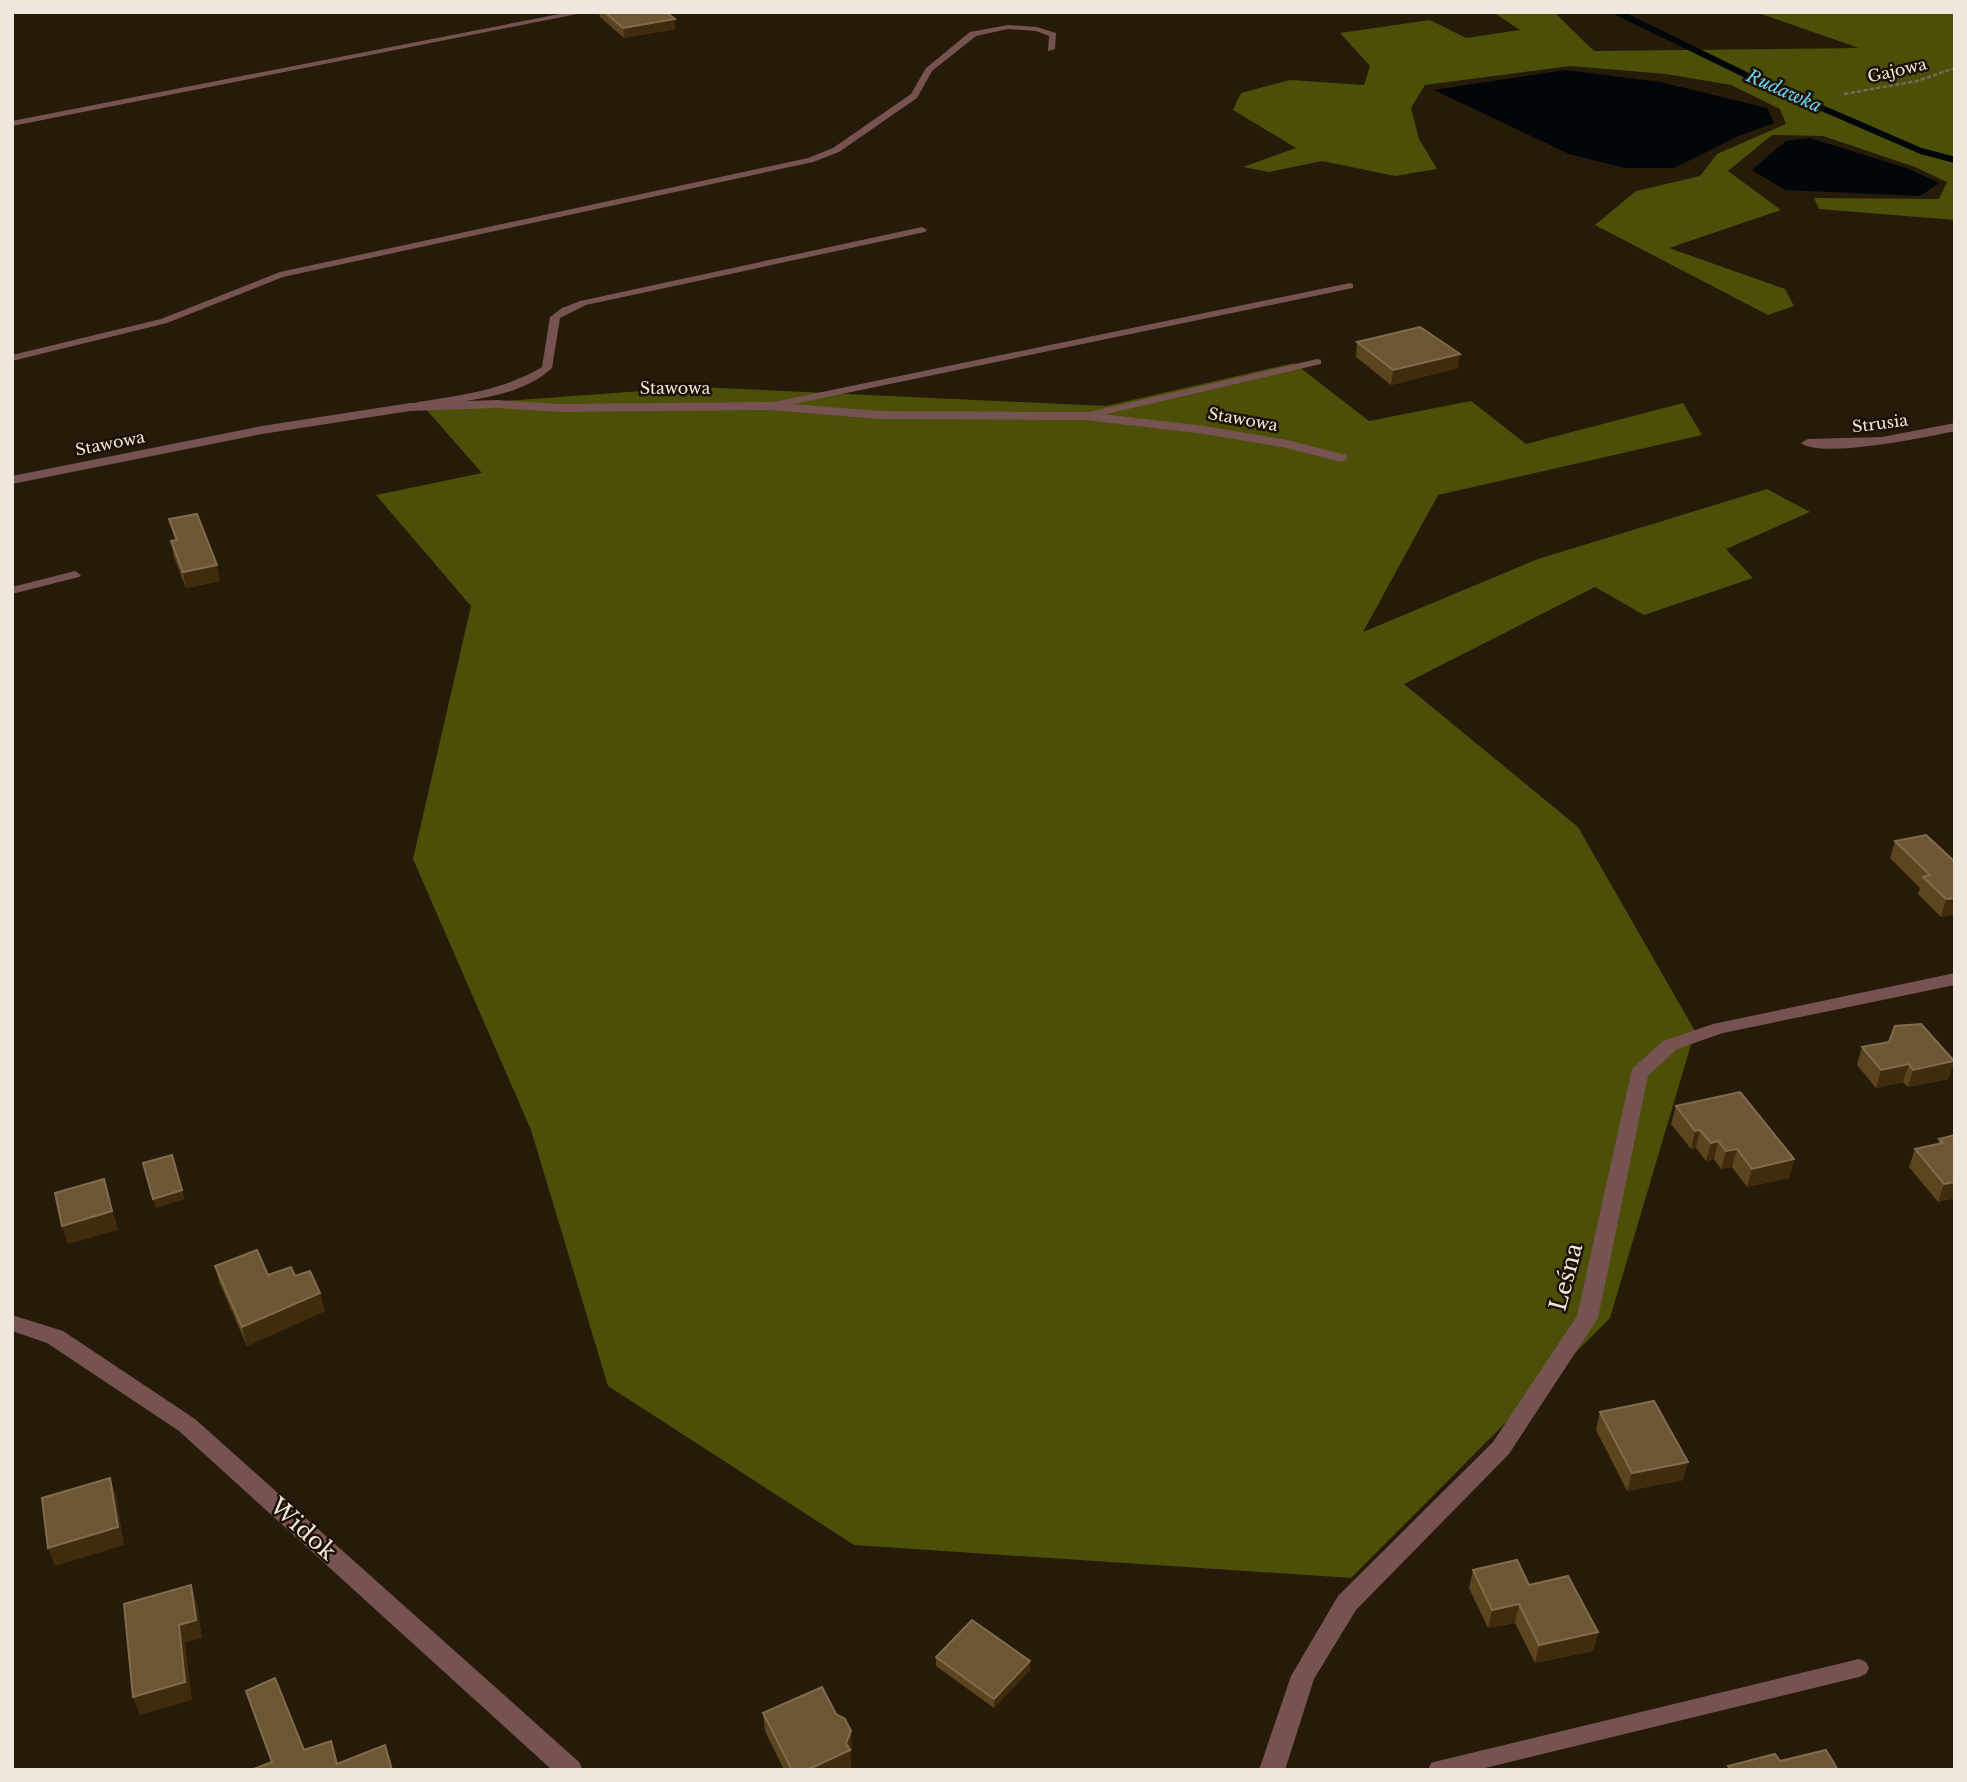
<svg xmlns="http://www.w3.org/2000/svg" width="1967" height="1782" font-family="'Libre Baskerville',serif">
<rect width="100%" height="100%" fill="#261a08"/>
<!-- forest -->
<g fill="#4b4f08">
<path d="M 1493,12 L 1554,12 L 1594,51 L 1859,48 L 1756,12 L 1955,12 L 1955,220 L 1819,209 L 1814,198 L 1939,199 L 1947,182 L 1915,167 L 1823,136 L 1772,135 L 1728,171 L 1781,210 L 1669,248 L 1785,289 L 1794,306 L 1768,315 L 1595,225 L 1636,191 L 1700,176 L 1717,154 L 1786,124 L 1780,109 L 1731,85 L 1666,74 L 1570,66 L 1425,85 L 1411,108 L 1419,139 L 1437,169 L 1395,176 L 1322,161 L 1269,172 L 1243,167 L 1296,148 L 1233,110 L 1241,93 L 1290,80 L 1364,85 L 1370,66 L 1340,33 L 1430,20 L 1466,38 L 1520,30 Z"/>
<path d="M 1294,363 L 1369,421 L 1471,401 L 1526,444 L 1683,403 L 1702,435 L 1438,495 L 1363,632 L 1538,559 L 1767,489 L 1810,512 L 1726,549 L 1753,578 L 1644,615 L 1595,587 L 1404,684 L 1578,827 L 1695,1031 L 1610,1318 L 1351,1578 L 854,1545 L 608,1386 L 531,1130 L 413,859 L 471,606 L 376,495 L 482,473 L 424,407 L 697,387 L 1106,406 Z"/>
</g>
<!-- water -->
<g fill="#00060a">
<path d="M 1565,70 L 1660,82 L 1767,108 L 1774,123 L 1741,135 L 1674,168 L 1625,168 L 1569,154 L 1434,90 Z"/>
<path d="M 1810,138 L 1909,169 L 1939,183 L 1920,196 L 1785,190 L 1752,170 L 1786,141 Z"/>
</g>
<g fill="none" stroke-linecap="round" stroke-linejoin="round">
<!-- stream -->
<path stroke="#00060a" stroke-width="6" d="M 1617,12 L 1746,75 L 1921,151 L 1955,160"/>
<!-- path -->
<path stroke="#736959" stroke-width="2.5" stroke-dasharray="4.5 2" stroke-linecap="butt" d="M 1844,94 L 1917,81 L 1955,68"/>
<!-- lane -->
<g fill="#765250" fill-rule="evenodd">
<path d="M 570,12 L 577,14 L 12,126 L 12,121 Z"/>
<path d="M 1008,25 L 1037,27 L 1056,33 L 1055,49 L 1048,51 L 1049,36 L 1036,31 L 1008,29 L 976,36 L 932,71 L 917,98 L 839,152 L 813,162 L 283,277 L 167,323 L 12,361 L 12,355 L 161,319 L 280,272 L 808,158 L 833,148 L 911,94 L 926,68 L 970,32 Z"/>
<path d="M 922,227 L 927,230 L 925,232 L 586,305 L 560,318 L 552,368 C 519,399 461,401 418,408 L 413,405 L 418,402 C 461,395 504,390 542,367 L 550,317 L 562,308 L 580,301 Z"/>
<path d="M 1350,283 L 1353,284 L 1353,288 L 769,409 L 764,406 L 769,403 Z"/>
<path d="M 1317,359 L 1321,360 L 1321,364 L 1085,419 L 1080,416 L 1085,413 Z"/>
<path d="M 75,571 L 81,575 L 79,577 L 12,594 L 12,587 Z"/>
<path d="M 1859,1659 L 1866,1662 L 1869,1668 L 1866,1674 L 1859,1677 L 1477,1770 L 1428,1770 L 1431,1763 L 1438,1761 Z"/>
</g>
<!-- street -->
<g fill="#765250" fill-rule="evenodd">
<path d="M 497,400 L 560,404 L 769,402 L 878,411 L 1085,412 L 1205,426 L 1287,440 L 1346,455 L 1348,458 L 1341,462 L 1286,448 L 1205,434 L 1085,420 L 878,419 L 769,410 L 560,412 L 497,408 L 410,411 L 262,434 L 12,484 L 12,476 L 262,426 L 410,403 Z"/>
<path d="M 1955,423 L 1955,431 C 1928,437 1821,459 1801,443 L 1808,439 L 1882,437 Z"/>
<path d="M 1955,973 L 1955,985 L 1723,1033 L 1677,1049 L 1648,1076 L 1598,1318 L 1509,1454 L 1356,1610 L 1314,1679 L 1285,1770 L 1259,1770 L 1291,1676 L 1338,1596 L 1493,1442 L 1577,1316 L 1632,1069 L 1663,1041 L 1713,1024 Z"/>
<path d="M 12,1315 L 63,1331 L 195,1419 L 579,1762 L 583,1770 L 552,1770 L 179,1431 L 47,1343 L 12,1331 Z"/>
</g>
</g>
<!-- wall -->
<g fill="#5c441e">
<path d="M 599,12 L 666,12 L 675,19 L 675,29 L 624,38 L 600,17 Z"/>
<path d="M 1357,342 L 1458,368 L 1391,385 L 1356,357 Z"/>
<path d="M 169,519 L 220,581 L 186,588 L 174,557 L 171,541 L 175,540 Z"/>
<path d="M 1926,835 L 1955,914 L 1941,917 L 1918,894 L 1920,888 L 1890,858 L 1895,841 Z"/>
<path d="M 1862,1047 L 1954,1061 L 1948,1079 L 1908,1087 L 1903,1082 L 1876,1088 L 1857,1065 Z"/>
<path d="M 1676,1106 L 1794,1159 L 1789,1178 L 1747,1187 L 1732,1167 L 1721,1169 L 1714,1159 L 1706,1161 L 1696,1148 L 1691,1149 L 1671,1124 Z"/>
<path d="M 1955,1135 L 1955,1198 L 1938,1202 L 1909,1167 L 1915,1149 L 1938,1144 L 1939,1139 Z"/>
<path d="M 215,1266 L 268,1275 L 295,1276 L 325,1311 L 247,1346 L 220,1284 Z"/>
<path d="M 1600,1412 L 1683,1480 L 1627,1491 L 1596,1430 Z"/>
<path d="M 1473,1570 L 1529,1585 L 1598,1632 L 1593,1651 L 1535,1663 L 1515,1623 L 1488,1628 L 1469,1588 Z"/>
<path d="M 936,1657 L 1030,1670 L 994,1708 L 936,1666 Z"/>
<path d="M 246,1691 L 304,1750 L 337,1764 L 272,1762 Z"/>
<path d="M 763,1713 L 836,1714 L 852,1750 L 850,1754 L 851,1768 L 848,1770 L 784,1770 L 765,1731 Z"/>
</g>
<!-- shaded-wall -->
<g fill="#402c0d">
<path d="M 675,19 L 675,29 L 624,38 L 623,28 Z"/>
<path d="M 1460,354 L 1458,368 L 1391,385 L 1393,370 Z"/>
<path d="M 217,565 L 220,581 L 186,588 L 183,572 Z"/>
<path d="M 1955,898 L 1955,914 L 1941,917 L 1946,899 Z"/>
<path d="M 1954,1061 L 1948,1079 L 1908,1087 L 1913,1070 Z"/>
<path d="M 1909,1064 L 1903,1082 L 1876,1088 L 1881,1070 Z"/>
<path d="M 1700,1130 L 1696,1148 L 1691,1149 L 1695,1131 Z"/>
<path d="M 1718,1141 L 1714,1159 L 1706,1161 L 1711,1143 Z"/>
<path d="M 1737,1149 L 1732,1167 L 1721,1169 L 1726,1151 Z"/>
<path d="M 1794,1159 L 1789,1178 L 1747,1187 L 1752,1169 Z"/>
<path d="M 104,1179 L 118,1230 L 68,1244 L 62,1226 Z"/>
<path d="M 1955,1182 L 1955,1198 L 1938,1202 L 1944,1184 Z"/>
<path d="M 182,1190 L 185,1199 L 156,1208 L 153,1199 Z"/>
<path d="M 320,1293 L 325,1311 L 247,1346 L 242,1327 Z"/>
<path d="M 1688,1462 L 1683,1480 L 1627,1491 L 1632,1473 Z"/>
<path d="M 110,1478 L 116,1496 L 124,1545 L 55,1566 L 48,1548 Z"/>
<path d="M 191,1585 L 197,1604 L 202,1638 L 185,1643 L 192,1700 L 140,1715 L 133,1697 L 179,1625 Z"/>
<path d="M 1519,1604 L 1515,1623 L 1488,1628 L 1492,1610 Z"/>
<path d="M 1598,1632 L 1593,1651 L 1535,1663 L 1539,1645 Z"/>
<path d="M 1030,1661 L 1030,1670 L 994,1708 L 994,1699 Z"/>
<path d="M 851,1731 L 852,1750 L 850,1754 L 851,1768 L 848,1770 L 807,1770 L 846,1743 Z"/>
</g>
<!-- building -->
<g fill="#6c5633" stroke="#806c4d" stroke-width="2">
<path d="M 605,12 L 666,12 L 675,19 L 623,28 Z"/>
<path d="M 1420,327 L 1460,354 L 1393,370 L 1357,342 Z"/>
<path d="M 197,514 L 217,565 L 183,572 L 171,541 L 177,540 L 169,519 Z"/>
<path d="M 1926,835 L 1955,862 L 1955,898 L 1946,899 L 1923,877 L 1930,875 L 1895,841 Z"/>
<path d="M 1921,1024 L 1954,1061 L 1913,1070 L 1909,1064 L 1881,1070 L 1862,1047 L 1889,1042 L 1895,1026 Z"/>
<path d="M 1740,1092 L 1794,1159 L 1752,1169 L 1737,1149 L 1726,1151 L 1718,1141 L 1711,1143 L 1700,1130 L 1695,1131 L 1676,1106 Z"/>
<path d="M 1955,1135 L 1955,1182 L 1944,1184 L 1915,1149 L 1943,1143 L 1939,1139 Z"/>
<path d="M 172,1155 L 182,1190 L 153,1199 L 143,1163 Z"/>
<path d="M 104,1179 L 112,1211 L 62,1226 L 55,1193 Z"/>
<path d="M 257,1250 L 268,1275 L 291,1267 L 295,1276 L 310,1271 L 320,1293 L 242,1327 L 215,1266 Z"/>
<path d="M 1654,1401 L 1688,1462 L 1632,1473 L 1600,1412 Z"/>
<path d="M 110,1478 L 118,1527 L 48,1548 L 42,1498 Z"/>
<path d="M 1517,1560 L 1529,1585 L 1568,1576 L 1598,1632 L 1539,1645 L 1519,1604 L 1492,1610 L 1473,1570 Z"/>
<path d="M 191,1585 L 196,1620 L 179,1625 L 185,1682 L 133,1697 L 124,1604 Z"/>
<path d="M 972,1620 L 1030,1661 L 994,1699 L 936,1657 Z"/>
<path d="M 275,1678 L 304,1750 L 331,1741 L 337,1764 L 385,1745 L 392,1770 L 251,1770 L 272,1762 L 246,1691 Z"/>
<path d="M 822,1687 L 836,1714 L 845,1719 L 851,1731 L 846,1743 L 850,1750 L 807,1770 L 792,1770 L 763,1713 Z"/>
<path d="M 1826,1750 L 1838,1770 L 1731,1770 L 1728,1766 L 1775,1754 L 1780,1761 Z"/>
</g>
<g text-anchor="middle" dominant-baseline="central" stroke-width="5" stroke-linejoin="round" paint-order="stroke">
<!-- far-street labels -->
<g font-size="16" fill="#efe7db" stroke="#1c1102">
<text transform="translate(1897 70) rotate(-13)">Gajowa</text>
<text x="675" y="388">Stawowa</text>
<text transform="translate(1243 419) rotate(10)">Stawowa</text>
<text transform="translate(1880 423) rotate(-7)">Strusia</text>
<text transform="translate(110 443) rotate(-11)">Stawowa</text>
</g>
<!-- far-water labels -->
<g font-size="18" font-style="italic" fill="#67d1f7" stroke="#1c1102">
<text transform="translate(1784 91) rotate(24)">Rudawka</text>
</g>
<!-- near-street labels -->
<g font-size="23" fill="#efe7db" stroke="#1c1102">
<text transform="translate(1566 1277) rotate(-75)">Leśna</text>
<text transform="translate(303 1529) rotate(42)">Widok</text>
</g>
</g>
<!-- border -->
<rect width="1967" height="1782" fill="none" stroke="#efe7db" stroke-width="28"/>
</svg>
